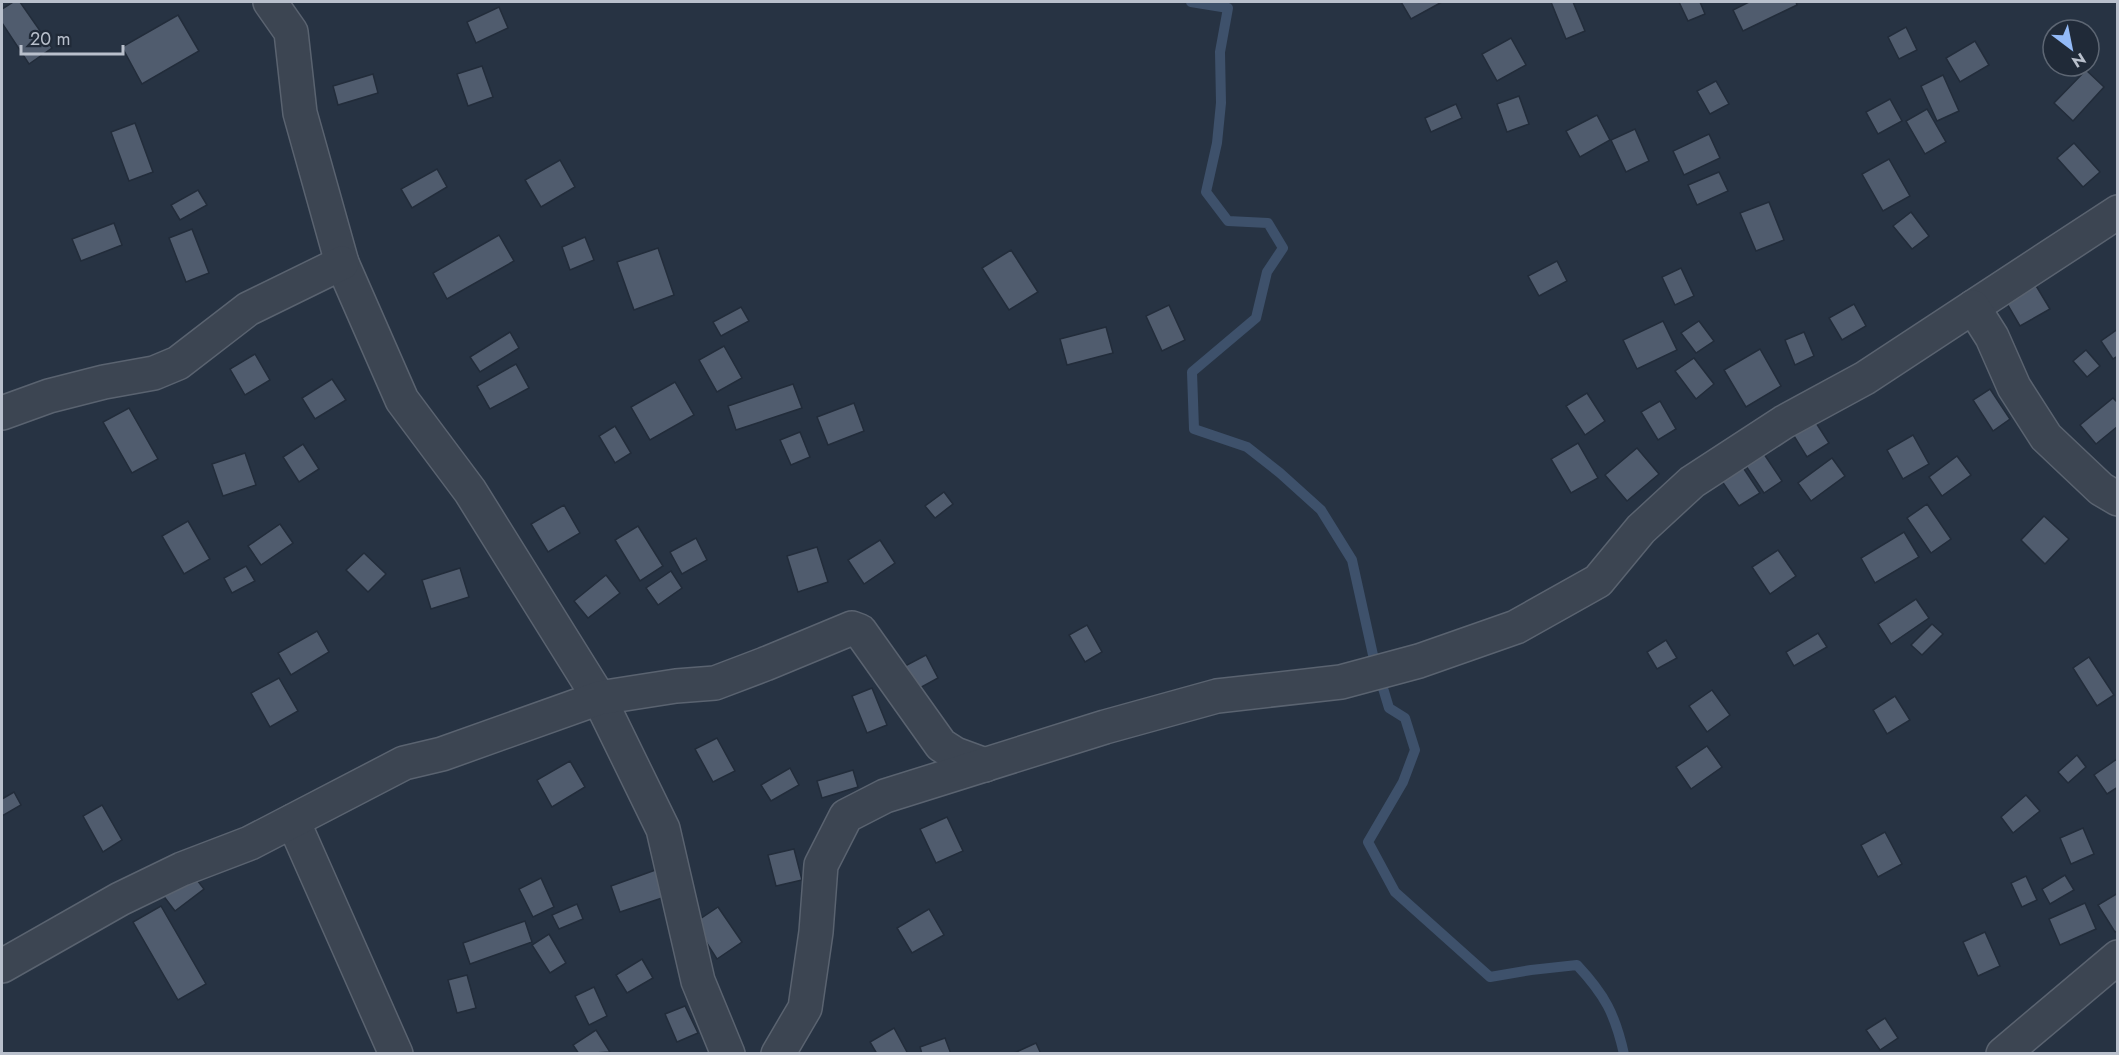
<svg xmlns="http://www.w3.org/2000/svg" width="2119" height="1055" font-family="Jost,sans-serif">
<rect width="100%" height="100%" fill="#273343"/>
<g fill="none" stroke-linecap="round" stroke-linejoin="round">
<!-- stream -->
<path stroke="#3e516b" stroke-width="10" d="M 1191,2 L 1228,8 L 1220,52 L 1221,103 L 1217,143 L 1206,192 L 1228,221 L 1268,223 L 1283,248 L 1267,272 L 1256,318 L 1192,372 L 1194,429 L 1247,447 L 1280,473 L 1321,510 L 1352,560 L 1373,655 L 1389,708 L 1405,718 L 1415,750 L 1403,782 L 1368,842 L 1395,892 L 1490,977 L 1531,970 L 1577,965 C 1605,995 1615,1014 1624,1054"/>
</g>
<!-- building -->
<g fill="#505c6e" stroke="#222c3a" stroke-width="1.5">
<path d="M 13,2 L 20,2 L 52,48 L 29,64 L 2,23 L 2,9 Z"/>
<path d="M 1401,2 L 1442,2 L 1411,19 Z"/>
<path d="M 1551,2 L 1573,2 L 1585,31 L 1566,39 Z"/>
<path d="M 1679,2 L 1700,2 L 1705,14 L 1688,21 Z"/>
<path d="M 1749,2 L 1796,2 L 1797,5 L 1743,31 L 1733,10 Z"/>
<path d="M 499,7 L 508,28 L 476,43 L 467,22 Z"/>
<path d="M 178,15 L 199,51 L 142,84 L 122,47 Z"/>
<path d="M 1906,27 L 1917,50 L 1899,59 L 1888,37 Z"/>
<path d="M 1511,38 L 1526,65 L 1497,81 L 1482,54 Z"/>
<path d="M 1975,41 L 1989,65 L 1960,82 L 1946,58 Z"/>
<path d="M 482,66 L 493,97 L 468,106 L 457,74 Z"/>
<path d="M 2086,70 L 2104,87 L 2073,121 L 2054,103 Z"/>
<path d="M 373,74 L 378,93 L 338,105 L 333,86 Z"/>
<path d="M 1943,75 L 1959,111 L 1937,121 L 1921,86 Z"/>
<path d="M 1716,81 L 1729,104 L 1710,114 L 1697,91 Z"/>
<path d="M 1519,96 L 1529,124 L 1507,132 L 1497,104 Z"/>
<path d="M 1890,99 L 1902,121 L 1878,134 L 1866,112 Z"/>
<path d="M 1456,104 L 1462,118 L 1431,132 L 1425,118 Z"/>
<path d="M 1927,109 L 1946,142 L 1925,154 L 1906,121 Z"/>
<path d="M 1597,115 L 1610,140 L 1580,157 L 1566,131 Z"/>
<path d="M 135,123 L 153,172 L 129,181 L 111,132 Z"/>
<path d="M 1635,129 L 1649,161 L 1626,172 L 1611,140 Z"/>
<path d="M 1709,134 L 1720,158 L 1684,175 L 1673,151 Z"/>
<path d="M 2074,143 L 2100,172 L 2083,187 L 2057,158 Z"/>
<path d="M 1889,159 L 1910,196 L 1883,211 L 1862,174 Z"/>
<path d="M 560,160 L 575,187 L 541,207 L 525,180 Z"/>
<path d="M 437,169 L 447,187 L 412,208 L 401,189 Z"/>
<path d="M 1719,172 L 1728,191 L 1697,205 L 1688,185 Z"/>
<path d="M 198,190 L 207,205 L 180,220 L 171,205 Z"/>
<path d="M 1769,202 L 1784,240 L 1756,251 L 1740,213 Z"/>
<path d="M 1911,212 L 1929,236 L 1912,249 L 1893,226 Z"/>
<path d="M 114,223 L 122,245 L 81,261 L 72,239 Z"/>
<path d="M 192,229 L 209,273 L 186,282 L 169,238 Z"/>
<path d="M 499,235 L 514,261 L 447,299 L 433,273 Z"/>
<path d="M 585,237 L 594,260 L 570,270 L 562,247 Z"/>
<path d="M 658,248 L 674,295 L 634,310 L 617,262 Z"/>
<path d="M 1011,250 L 1038,292 L 1009,310 L 982,268 Z"/>
<path d="M 1557,261 L 1567,281 L 1539,296 L 1528,276 Z"/>
<path d="M 1681,268 L 1694,296 L 1675,305 L 1662,277 Z"/>
<path d="M 2035,284 L 2050,309 L 2020,326 L 2006,302 Z"/>
<path d="M 1854,304 L 1866,326 L 1842,340 L 1829,318 Z"/>
<path d="M 1169,305 L 1185,340 L 1162,351 L 1146,316 Z"/>
<path d="M 741,307 L 749,321 L 721,336 L 713,322 Z"/>
<path d="M 1663,321 L 1677,350 L 1637,369 L 1623,340 Z"/>
<path d="M 1699,321 L 1714,341 L 1696,353 L 1681,333 Z"/>
<path d="M 1106,327 L 1113,353 L 1067,365 L 1060,339 Z"/>
<path d="M 2118,329 L 2118,356 L 2113,359 L 2101,341 Z"/>
<path d="M 510,332 L 519,348 L 480,372 L 470,357 Z"/>
<path d="M 1804,332 L 1814,356 L 1795,365 L 1785,340 Z"/>
<path d="M 724,346 L 742,378 L 717,392 L 699,360 Z"/>
<path d="M 1760,349 L 1781,386 L 1746,407 L 1724,370 Z"/>
<path d="M 2086,350 L 2100,366 L 2087,377 L 2073,361 Z"/>
<path d="M 255,354 L 270,380 L 245,395 L 230,369 Z"/>
<path d="M 1694,358 L 1714,384 L 1696,399 L 1675,371 Z"/>
<path d="M 516,364 L 529,388 L 490,409 L 477,386 Z"/>
<path d="M 332,379 L 346,400 L 315,419 L 302,398 Z"/>
<path d="M 675,382 L 694,415 L 650,440 L 631,407 Z"/>
<path d="M 793,384 L 802,408 L 736,430 L 728,406 Z"/>
<path d="M 1990,389 L 2010,419 L 1993,431 L 1973,400 Z"/>
<path d="M 1587,393 L 1605,421 L 1585,435 L 1566,406 Z"/>
<path d="M 2113,398 L 2118,403 L 2118,426 L 2096,444 L 2080,425 Z"/>
<path d="M 1660,401 L 1676,429 L 1658,440 L 1641,412 Z"/>
<path d="M 854,403 L 864,431 L 828,445 L 817,417 Z"/>
<path d="M 129,408 L 158,459 L 132,473 L 103,422 Z"/>
<path d="M 1811,415 L 1829,443 L 1807,457 L 1789,428 Z"/>
<path d="M 615,426 L 631,453 L 615,463 L 599,436 Z"/>
<path d="M 800,432 L 810,457 L 791,465 L 780,440 Z"/>
<path d="M 1913,435 L 1929,464 L 1903,479 L 1887,450 Z"/>
<path d="M 1578,443 L 1598,478 L 1571,493 L 1551,459 Z"/>
<path d="M 303,444 L 319,469 L 299,482 L 283,457 Z"/>
<path d="M 1637,448 L 1659,474 L 1627,501 L 1605,475 Z"/>
<path d="M 245,453 L 256,485 L 223,496 L 212,464 Z"/>
<path d="M 1764,454 L 1782,481 L 1764,493 L 1746,466 Z"/>
<path d="M 1957,456 L 1971,475 L 1942,496 L 1929,477 Z"/>
<path d="M 1832,458 L 1845,476 L 1811,501 L 1798,483 Z"/>
<path d="M 1740,463 L 1760,493 L 1739,506 L 1719,477 Z"/>
<path d="M 944,492 L 953,504 L 935,518 L 925,506 Z"/>
<path d="M 1927,504 L 1951,539 L 1931,553 L 1907,518 Z"/>
<path d="M 564,505 L 580,533 L 548,552 L 531,524 Z"/>
<path d="M 2044,516 L 2069,539 L 2045,564 L 2021,540 Z"/>
<path d="M 188,521 L 210,559 L 184,574 L 162,536 Z"/>
<path d="M 280,524 L 293,543 L 261,565 L 248,546 Z"/>
<path d="M 638,526 L 663,566 L 640,581 L 615,540 Z"/>
<path d="M 1904,532 L 1919,557 L 1875,583 L 1861,558 Z"/>
<path d="M 696,538 L 707,560 L 682,574 L 670,552 Z"/>
<path d="M 880,540 L 895,563 L 864,584 L 848,560 Z"/>
<path d="M 817,547 L 828,582 L 798,592 L 787,556 Z"/>
<path d="M 1778,550 L 1796,576 L 1770,594 L 1752,567 Z"/>
<path d="M 364,553 L 386,574 L 368,592 L 346,570 Z"/>
<path d="M 246,566 L 255,581 L 232,593 L 224,578 Z"/>
<path d="M 460,568 L 469,597 L 431,609 L 422,580 Z"/>
<path d="M 671,571 L 682,588 L 658,605 L 646,588 Z"/>
<path d="M 606,575 L 620,593 L 588,618 L 574,601 Z"/>
<path d="M 1916,599 L 1929,618 L 1891,644 L 1878,624 Z"/>
<path d="M 1932,624 L 1943,634 L 1922,655 L 1911,645 Z"/>
<path d="M 1087,625 L 1102,652 L 1085,662 L 1069,635 Z"/>
<path d="M 317,631 L 329,652 L 291,675 L 278,653 Z"/>
<path d="M 1818,633 L 1827,647 L 1794,666 L 1786,652 Z"/>
<path d="M 1666,640 L 1677,658 L 1657,669 L 1647,652 Z"/>
<path d="M 926,655 L 938,678 L 918,689 L 905,666 Z"/>
<path d="M 2089,657 L 2114,695 L 2097,706 L 2073,668 Z"/>
<path d="M 279,678 L 298,711 L 270,727 L 251,693 Z"/>
<path d="M 872,688 L 887,725 L 867,733 L 852,696 Z"/>
<path d="M 1712,690 L 1730,715 L 1707,732 L 1689,706 Z"/>
<path d="M 1895,696 L 1910,720 L 1887,734 L 1873,710 Z"/>
<path d="M 717,738 L 735,771 L 713,782 L 695,749 Z"/>
<path d="M 1707,746 L 1722,767 L 1691,789 L 1676,767 Z"/>
<path d="M 2077,755 L 2086,767 L 2068,783 L 2058,772 Z"/>
<path d="M 2117,759 L 2118,787 L 2107,794 L 2094,775 Z"/>
<path d="M 570,761 L 585,787 L 552,807 L 537,780 Z"/>
<path d="M 790,768 L 799,785 L 771,801 L 761,785 Z"/>
<path d="M 853,770 L 858,787 L 822,798 L 817,781 Z"/>
<path d="M 14,792 L 21,805 L 2,816 L 2,799 Z"/>
<path d="M 2026,795 L 2040,811 L 2013,833 L 2001,817 Z"/>
<path d="M 102,805 L 122,840 L 103,852 L 83,816 Z"/>
<path d="M 947,817 L 963,851 L 936,863 L 920,829 Z"/>
<path d="M 2083,828 L 2094,854 L 2071,864 L 2060,838 Z"/>
<path d="M 1885,832 L 1902,864 L 1878,877 L 1861,845 Z"/>
<path d="M 794,849 L 802,880 L 776,886 L 768,855 Z"/>
<path d="M 661,868 L 671,895 L 620,912 L 611,886 Z"/>
<path d="M 190,871 L 204,889 L 175,911 L 162,894 Z"/>
<path d="M 2065,875 L 2074,890 L 2050,904 L 2042,889 Z"/>
<path d="M 2026,876 L 2037,900 L 2022,907 L 2011,883 Z"/>
<path d="M 541,878 L 554,907 L 533,917 L 519,889 Z"/>
<path d="M 2118,893 L 2118,930 L 2115,932 L 2098,905 Z"/>
<path d="M 2085,903 L 2096,929 L 2060,945 L 2049,919 Z"/>
<path d="M 577,904 L 583,919 L 559,929 L 552,915 Z"/>
<path d="M 161,906 L 206,984 L 178,1000 L 133,922 Z"/>
<path d="M 718,907 L 742,942 L 717,959 L 694,923 Z"/>
<path d="M 929,909 L 944,935 L 912,953 L 897,928 Z"/>
<path d="M 525,921 L 532,942 L 470,964 L 463,943 Z"/>
<path d="M 1985,932 L 2000,966 L 1978,976 L 1963,942 Z"/>
<path d="M 549,934 L 566,963 L 550,973 L 532,945 Z"/>
<path d="M 642,959 L 653,978 L 627,993 L 616,975 Z"/>
<path d="M 467,975 L 476,1008 L 457,1013 L 448,980 Z"/>
<path d="M 594,987 L 607,1016 L 589,1025 L 575,996 Z"/>
<path d="M 685,1006 L 698,1033 L 677,1042 L 665,1014 Z"/>
<path d="M 1885,1018 L 1898,1038 L 1880,1050 L 1866,1030 Z"/>
<path d="M 894,1028 L 908,1054 L 877,1054 L 870,1042 Z"/>
<path d="M 596,1030 L 610,1052 L 579,1054 L 573,1045 Z"/>
<path d="M 945,1038 L 951,1054 L 922,1054 L 920,1047 Z"/>
<path d="M 1036,1043 L 1041,1054 L 1012,1054 Z"/>
</g>
<g fill="none" stroke-linecap="round" stroke-linejoin="round">
<defs>
<g id="street">
<path d="M 270,2 L 291,32 L 300,113 L 342,263 L 402,400 L 470,491 L 599,698 L 663,829 L 698,981 L 728,1054"/>
<path d="M 1973,307 L 2118,212"/>
<path d="M 2,413 L 49,396 L 104,382 L 154,373 L 178,363 L 248,309 L 342,263"/>
<path d="M 293,821 L 396,1054"/>
<path d="M 2,966 L 120,899 L 182,869 L 250,843 L 404,763 L 442,754 L 599,698 L 676,686 L 715,683 L 765,664 L 852,628 L 860,631 L 941,745 L 955,754 L 985,765"/>
<path d="M 778,1054 L 805,1008 L 816,932 L 821,865 L 846,816 L 885,796 L 1105,727 L 1217,696 L 1341,682 L 1419,661 L 1516,627 L 1598,581 L 1641,529 L 1692,482 L 1784,422 L 1865,378 L 1973,307 L 1992,337 L 2014,387 L 2046,437 L 2101,489 L 2118,499"/>
<path d="M 2003,1054 L 2118,957"/>
</g>
</defs>
<!-- street casing -->
<use href="#street" stroke="#5a6370" stroke-width="36"/>
<!-- street -->
<use href="#street" stroke="#3c4552" stroke-width="33"/>
</g>
<!-- border -->
<rect width="2119" height="1055" fill="none" stroke="#b9c0cc" stroke-width="6"/>
<!-- north arrow -->
<g transform="translate(2071 48) rotate(148)"><circle r="28" fill="#202a38" stroke="#5d6673" stroke-width="1.5"/>
<path d="M0-4.5L10 22L0 15L-10 22Z" fill="#93baf7"/>
<text y="-9" font-size="16" font-weight="bold" text-anchor="middle" fill="#b9c0cc">N</text>
</g>
<!-- scale -->
<path d="M21 45v9h102v-9" fill="none" stroke="#b9c0cc" stroke-width="3"/>
<text x="30" y="45" font-size="18" fill="#b9c0cc" stroke="#202a38" stroke-width="4.5" paint-order="stroke">20 m</text>
</svg>
